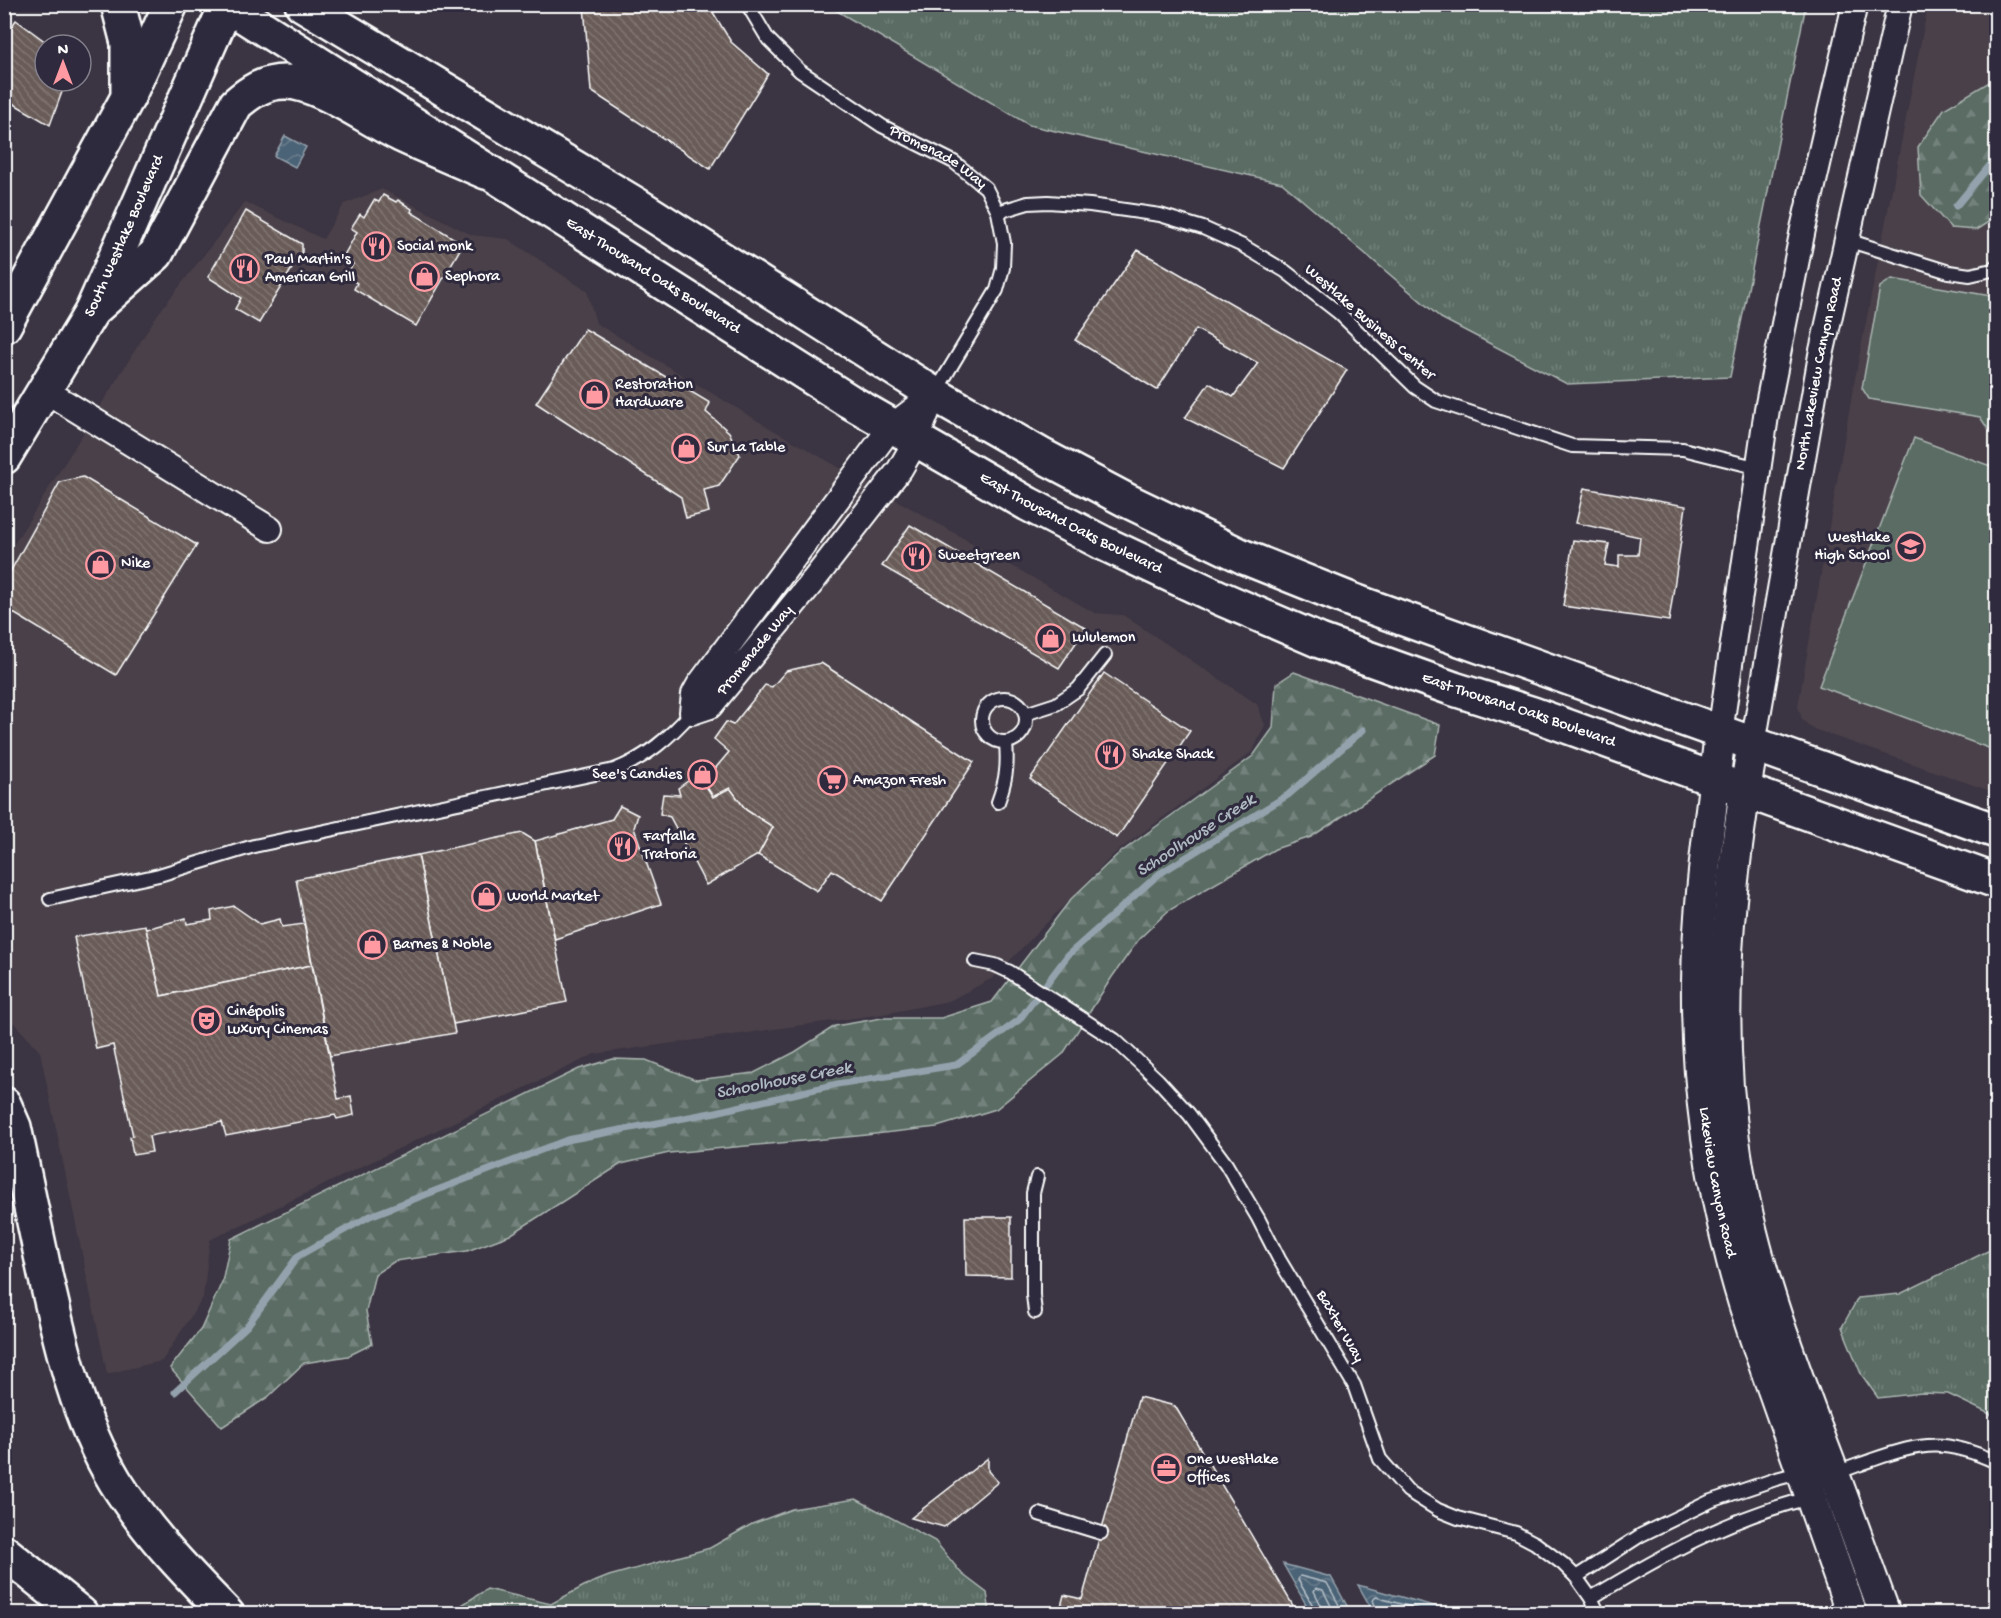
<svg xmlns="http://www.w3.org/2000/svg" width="2001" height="1618" font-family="'Gochi Hand',sans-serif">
<defs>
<pattern id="grass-tufts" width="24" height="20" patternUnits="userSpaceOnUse" patternTransform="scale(1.5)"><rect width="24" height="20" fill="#5a6c64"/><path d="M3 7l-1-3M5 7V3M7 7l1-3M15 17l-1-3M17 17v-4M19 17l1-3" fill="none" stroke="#73827b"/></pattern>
<pattern id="forest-firs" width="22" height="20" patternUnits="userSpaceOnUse" patternTransform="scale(1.5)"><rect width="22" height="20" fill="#5a6c64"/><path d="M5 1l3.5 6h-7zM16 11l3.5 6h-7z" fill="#73827b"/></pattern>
<pattern id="water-waves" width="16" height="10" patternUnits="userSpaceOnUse" patternTransform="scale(1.5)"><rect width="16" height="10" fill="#4c6477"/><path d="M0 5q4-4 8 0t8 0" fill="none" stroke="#677b8b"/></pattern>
<pattern id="building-back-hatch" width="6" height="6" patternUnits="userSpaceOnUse" patternTransform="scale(1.5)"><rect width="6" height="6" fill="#695b58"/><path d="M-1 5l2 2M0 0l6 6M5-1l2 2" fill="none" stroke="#807471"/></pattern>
</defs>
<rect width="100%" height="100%" fill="#3b3442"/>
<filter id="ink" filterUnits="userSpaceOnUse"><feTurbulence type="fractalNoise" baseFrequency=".0167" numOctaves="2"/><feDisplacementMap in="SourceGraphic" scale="12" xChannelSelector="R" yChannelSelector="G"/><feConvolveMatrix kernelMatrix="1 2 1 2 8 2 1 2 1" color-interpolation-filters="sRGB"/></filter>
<g filter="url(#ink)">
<!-- built -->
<g fill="#494049">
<path d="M 1928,5 L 1996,5 L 1996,793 L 1813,729 L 1802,720 L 1798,706 L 1853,388 Z"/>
<path d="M 382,189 L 472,235 L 508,239 L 587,291 L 596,323 L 763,424 L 1095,613 L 1123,615 L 1257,704 L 1265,725 L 1253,751 L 1114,854 L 993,978 L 949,1001 L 884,1014 L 595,1054 L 210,1240 L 203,1298 L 162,1361 L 107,1374 L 40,1052 L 5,1013 L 4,560 L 157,315 L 245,202 L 323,239 L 344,204 Z"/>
</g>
<!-- grass -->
<g fill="url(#grass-tufts)" stroke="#acb6b2" stroke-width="1.5">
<path d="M 827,5 L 1806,5 L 1730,377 L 1567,384 L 1441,318 L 1282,183 L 1029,125 Z"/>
<path d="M 1996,1247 L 1996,1417 L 1948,1394 L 1922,1393 L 1878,1398 L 1861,1374 L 1842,1327 L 1858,1298 L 1900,1294 Z"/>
<path d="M 856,1499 L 935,1541 L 962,1574 L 987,1593 L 990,1613 L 449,1613 L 487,1589 L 551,1604 L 584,1586 L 609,1576 L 710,1548 L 752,1524 L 792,1509 Z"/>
</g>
<!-- forest -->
<g fill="url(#forest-firs)" stroke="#acb6b2" stroke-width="1.5">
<path d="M 1996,78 L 1996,217 L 1976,230 L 1951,228 L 1921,195 L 1918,147 L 1944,109 Z"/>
<path d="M 1294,672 L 1440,725 L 1435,755 L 1311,837 L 1275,849 L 1168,911 L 1139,939 L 1112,977 L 1063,1054 L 996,1109 L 937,1127 L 857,1136 L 669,1153 L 621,1164 L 510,1235 L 467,1251 L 395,1261 L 375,1274 L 366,1311 L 372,1344 L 348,1356 L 304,1363 L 268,1397 L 222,1427 L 170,1368 L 201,1329 L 222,1282 L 231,1239 L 579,1069 L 613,1059 L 646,1060 L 696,1080 L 754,1073 L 795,1052 L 835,1026 L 882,1018 L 941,1018 L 992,1002 L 1071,899 L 1117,855 L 1253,756 L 1273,728 L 1276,684 Z"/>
</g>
<!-- park -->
<g fill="#5a6c64" stroke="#acb6b2" stroke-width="1.5">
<path d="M 1892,279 L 1991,296 L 1996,303 L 1996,431 L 1988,429 L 1980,417 L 1869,399 L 1862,388 L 1880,287 Z"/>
<path d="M 1914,438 L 1996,468 L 1996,745 L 1994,750 L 1819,686 Z"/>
</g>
<!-- water -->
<g fill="url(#water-waves)" stroke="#94a2ad" stroke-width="1.5">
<path d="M 285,136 L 306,147 L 295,167 L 274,156 Z"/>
<path d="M 1283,1564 L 1331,1577 L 1351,1613 L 1311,1613 Z"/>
<path d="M 1358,1585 L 1459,1613 L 1374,1613 Z"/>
</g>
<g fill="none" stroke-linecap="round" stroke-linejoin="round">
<!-- shore -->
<g stroke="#b7c1c9" stroke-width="1.5">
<path d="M 1315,1614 L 1315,1609 L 1298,1580 L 1300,1576 L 1327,1583 L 1344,1614"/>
<path d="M 1323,1614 L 1322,1607 L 1314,1591 L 1316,1588 L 1323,1590 L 1335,1614"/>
<path d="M 1378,1614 L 1373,1600 L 1376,1597 L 1436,1614"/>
</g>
<!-- stream -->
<g stroke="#94a2ad" stroke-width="7">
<path d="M 1956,206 L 1996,158"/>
<path d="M 175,1392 L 247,1326 L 298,1256 L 370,1216 L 567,1140 L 716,1112 L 837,1084 L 956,1065 L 1019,1020 L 1068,955 L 1159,874 L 1288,795 L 1363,730"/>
</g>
</g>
<!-- building -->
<g fill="url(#building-back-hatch)" stroke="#fff" stroke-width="1.5">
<path d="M 589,4 L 708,4 L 731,42 L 768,74 L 710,169 L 591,91 L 584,6 Z"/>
<path d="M 16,20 L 50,45 L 45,45 L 45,81 L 66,81 L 50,125 L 4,98 L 4,37 Z"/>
<path d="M 383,195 L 396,202 L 398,200 L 412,209 L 411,212 L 463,244 L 416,326 L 354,289 L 357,283 L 346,277 L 353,264 L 343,257 L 357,232 L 351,228 L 360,214 L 364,217 L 374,200 L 379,202 Z"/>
<path d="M 246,211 L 302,244 L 302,252 L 259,323 L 235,309 L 241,298 L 208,277 Z"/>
<path d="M 1138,250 L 1347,370 L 1284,468 L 1185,418 L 1209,383 L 1233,397 L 1258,363 L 1196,329 L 1157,390 L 1075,340 Z"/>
<path d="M 585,329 L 710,403 L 706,412 L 729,432 L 740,455 L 719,486 L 704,490 L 709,512 L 686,518 L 681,497 L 536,403 Z"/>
<path d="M 83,477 L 197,545 L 116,675 L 10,611 L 4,587 L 4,583 L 60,482 Z"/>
<path d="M 1584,488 L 1686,506 L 1669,621 L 1563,606 L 1573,540 L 1609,544 L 1605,565 L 1619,567 L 1619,555 L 1638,555 L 1640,537 L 1576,523 Z"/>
<path d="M 910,525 L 1086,628 L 1059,668 L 882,566 Z"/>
<path d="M 821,663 L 974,762 L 882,901 L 832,870 L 817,891 L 758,855 L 773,827 L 746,810 L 730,788 L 713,797 L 696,770 L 706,763 L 713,771 L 729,752 L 714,739 L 726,722 L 733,725 L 765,685 L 772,687 L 786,671 Z"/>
<path d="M 1104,673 L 1190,731 L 1117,838 L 1030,779 Z"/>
<path d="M 698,774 L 713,797 L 730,788 L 746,810 L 773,827 L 758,855 L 706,885 L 670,817 L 660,814 L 663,794 L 680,795 L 678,788 Z"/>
<path d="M 620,806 L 638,815 L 634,828 L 661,904 L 555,939 L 535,841 L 612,819 Z"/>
<path d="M 522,833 L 535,841 L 567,1002 L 453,1024 L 418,855 Z"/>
<path d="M 418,855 L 455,1033 L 330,1056 L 296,879 Z"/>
<path d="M 234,906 L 260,924 L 280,919 L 282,927 L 304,924 L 312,965 L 161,996 L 146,929 L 186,918 L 187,924 L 212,920 L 211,911 Z"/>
<path d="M 145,925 L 161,996 L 312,965 L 338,1099 L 351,1096 L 354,1115 L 337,1119 L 335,1115 L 226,1136 L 222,1122 L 149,1136 L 152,1152 L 133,1155 L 130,1137 L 133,1136 L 113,1045 L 96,1049 L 74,937 Z"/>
<path d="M 965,1217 L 1011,1217 L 1011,1277 L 966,1276 Z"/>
<path d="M 1139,1397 L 1175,1406 L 1298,1614 L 1059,1614 L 1064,1595 L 1082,1599 Z"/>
<path d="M 988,1458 L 988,1471 L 998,1482 L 944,1527 L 911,1518 Z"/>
</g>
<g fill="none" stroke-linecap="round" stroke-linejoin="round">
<defs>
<g id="service">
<path id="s1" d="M 747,4 L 768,39 L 800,71 L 882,126 L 954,162 L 986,188 L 998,212 L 1004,243 L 1003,268 L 997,290 L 935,393"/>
<path d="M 998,212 L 1028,203 L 1048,202 L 1090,205 L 1160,215 L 1203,228 L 1243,246 L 1285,271 L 1339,313 L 1415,387 L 1436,401 L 1572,446 L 1683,449 L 1759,468"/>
<path d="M 1847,240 L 1949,272 L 1970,275 L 1992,270 L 1996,266"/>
<circle cx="1004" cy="720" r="22"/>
<path d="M 1025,714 L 1056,704 L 1078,689 L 1105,655"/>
<path d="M 998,802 C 1006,780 1008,767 1006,743"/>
<path d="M 50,899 L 159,875 L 254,846 L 614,770 C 646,758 670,737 692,712"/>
<path d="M 975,961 L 995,965 L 1010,972 L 1115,1040 L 1158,1080 L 1189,1114 L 1226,1164 L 1258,1218 L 1279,1259 L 1354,1385 L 1380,1459 L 1408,1491 L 1438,1510 L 1458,1518 L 1516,1533 L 1535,1543 L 1563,1564 L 1576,1577 L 1591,1598 L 1599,1614"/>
<path d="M 1035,1312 L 1033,1295 L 1033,1193 L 1037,1177"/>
<path d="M 1833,1475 C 1845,1469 1859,1465 1872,1460 C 1923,1442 1946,1439 1996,1462"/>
<path d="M 1039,1514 L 1101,1533"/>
<path d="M 1576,1577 L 1641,1535 L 1711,1501 L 1776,1479 L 1803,1472"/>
<path d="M 1591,1598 C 1661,1556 1730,1517 1810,1498"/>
</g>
<g id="minor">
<path d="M 46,391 L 270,529"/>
<path d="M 934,394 L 916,441 L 900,469 L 813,581 L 710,706 L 692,712 L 694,694 L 699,685 L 891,427 Z"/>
<path d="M 1720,733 L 1767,409 L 1803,229 L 1855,4"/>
<path id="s2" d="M 1753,744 L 1821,355 L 1900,4"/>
</g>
<g id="tertiary">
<path id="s3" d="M 1720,733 C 1711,815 1698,899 1697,982 C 1696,1075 1708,1170 1732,1261 C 1743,1306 1759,1351 1775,1395 C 1800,1468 1826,1541 1852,1614"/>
<path d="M 1753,744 C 1729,877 1714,1020 1736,1154 C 1753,1266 1795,1371 1835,1477 C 1852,1522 1868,1568 1885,1614"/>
</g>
<g id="secondary">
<path id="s4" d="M 225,4 L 849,401 L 1028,504 L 1103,543 L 1220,598 L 1320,641 L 1454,689 L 1533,714 L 1996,881"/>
<path d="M 302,4 L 637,205 L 934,394 L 1041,455 L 1126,500 L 1244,557 L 1354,601 L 1996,831"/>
<path d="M 128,97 L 171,4"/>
</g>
<g id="primary">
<path d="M 92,311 L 156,254 L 236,104 C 250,92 264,82 285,82 C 319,82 369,120 401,135 C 429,148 458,160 486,172"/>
<path d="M 4,326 L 128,97 L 128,43 L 118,4"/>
<path id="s5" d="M 4,457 L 92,311 L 227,4"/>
</g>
<g id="motorway">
<path d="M 4,1104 L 14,1127 C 24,1176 35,1225 45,1274 C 61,1345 77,1418 115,1481 C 146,1531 186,1572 227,1614"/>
<path d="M 4,1552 L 81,1614"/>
</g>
</defs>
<!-- service casing -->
<use href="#service" stroke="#fff" stroke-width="16"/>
<!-- minor casing -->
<use href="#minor" stroke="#fff" stroke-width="28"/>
<!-- tertiary casing -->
<use href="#tertiary" stroke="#fff" stroke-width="34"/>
<!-- secondary casing -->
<use href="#secondary" stroke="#fff" stroke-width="38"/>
<!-- primary casing -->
<use href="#primary" stroke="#fff" stroke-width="38"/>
<!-- motorway casing -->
<use href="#motorway" stroke="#fff" stroke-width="38"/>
<!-- service -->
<use href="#service" stroke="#2f2a3d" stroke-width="12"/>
<!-- minor -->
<use href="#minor" stroke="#2f2a3d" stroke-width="24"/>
<!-- tertiary -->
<use href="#tertiary" stroke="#2f2a3d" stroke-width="30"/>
<!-- secondary -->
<use href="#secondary" stroke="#2f2a3d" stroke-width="33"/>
<!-- primary -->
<use href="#primary" stroke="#2f2a3d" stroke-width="33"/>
<!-- motorway -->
<use href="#motorway" stroke="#2f2a3d" stroke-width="33"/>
</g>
</g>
<!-- icons -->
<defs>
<symbol id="restaurant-ring" viewBox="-11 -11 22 22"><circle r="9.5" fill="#2f2a3d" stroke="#ff9aa2" stroke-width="1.5"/><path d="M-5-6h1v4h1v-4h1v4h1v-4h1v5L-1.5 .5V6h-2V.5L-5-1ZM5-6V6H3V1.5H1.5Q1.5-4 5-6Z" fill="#ff9aa2"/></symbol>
<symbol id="shop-ring" viewBox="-11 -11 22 22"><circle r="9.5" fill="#2f2a3d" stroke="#ff9aa2" stroke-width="1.5"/><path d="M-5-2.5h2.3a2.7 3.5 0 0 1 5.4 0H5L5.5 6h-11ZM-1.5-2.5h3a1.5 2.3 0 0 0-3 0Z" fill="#ff9aa2"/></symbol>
<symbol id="school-ring" viewBox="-11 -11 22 22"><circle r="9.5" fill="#2f2a3d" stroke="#ff9aa2" stroke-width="1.5"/><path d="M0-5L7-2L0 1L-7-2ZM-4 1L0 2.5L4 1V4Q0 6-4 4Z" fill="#ff9aa2"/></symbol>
<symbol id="supermarket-ring" viewBox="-11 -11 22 22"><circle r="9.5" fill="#2f2a3d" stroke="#ff9aa2" stroke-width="1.5"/><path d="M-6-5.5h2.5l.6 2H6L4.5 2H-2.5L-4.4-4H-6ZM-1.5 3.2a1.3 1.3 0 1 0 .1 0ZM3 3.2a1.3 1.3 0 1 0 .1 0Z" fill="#ff9aa2"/></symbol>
<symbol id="theatre-ring" viewBox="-11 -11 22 22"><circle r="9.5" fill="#2f2a3d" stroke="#ff9aa2" stroke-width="1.5"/><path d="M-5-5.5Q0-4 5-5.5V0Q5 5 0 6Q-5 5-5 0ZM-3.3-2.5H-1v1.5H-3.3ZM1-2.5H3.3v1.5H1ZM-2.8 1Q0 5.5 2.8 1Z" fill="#ff9aa2"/></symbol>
<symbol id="office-ring" viewBox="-11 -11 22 22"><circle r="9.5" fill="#2f2a3d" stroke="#ff9aa2" stroke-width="1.5"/><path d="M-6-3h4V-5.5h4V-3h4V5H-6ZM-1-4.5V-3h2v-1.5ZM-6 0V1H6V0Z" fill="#ff9aa2"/></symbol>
</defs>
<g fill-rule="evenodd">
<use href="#restaurant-ring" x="360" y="230" width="33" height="33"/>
<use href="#restaurant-ring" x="228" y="252" width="33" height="33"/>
<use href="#shop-ring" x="408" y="260" width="33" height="33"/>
<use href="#shop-ring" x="578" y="378" width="33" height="33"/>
<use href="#shop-ring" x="670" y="432" width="33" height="33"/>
<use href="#school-ring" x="1894" y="530" width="33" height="33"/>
<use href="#restaurant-ring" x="900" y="540" width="33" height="33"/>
<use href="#shop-ring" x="84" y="548" width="33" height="33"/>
<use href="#shop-ring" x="1034" y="622" width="33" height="33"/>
<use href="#restaurant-ring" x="1094" y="738" width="33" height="33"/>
<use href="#shop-ring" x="686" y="758" width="33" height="33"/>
<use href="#supermarket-ring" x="816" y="764" width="33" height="33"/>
<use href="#restaurant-ring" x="606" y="830" width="33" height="33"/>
<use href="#shop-ring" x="470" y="880" width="33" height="33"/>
<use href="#shop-ring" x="356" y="928" width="33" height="33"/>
<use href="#theatre-ring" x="190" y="1004" width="33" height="33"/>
<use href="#office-ring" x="1150" y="1452" width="33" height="33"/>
</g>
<g text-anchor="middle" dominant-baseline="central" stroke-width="6" stroke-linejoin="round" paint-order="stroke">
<!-- street labels -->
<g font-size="16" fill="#fff" stroke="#2f2a3d">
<text stroke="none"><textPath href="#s1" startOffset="249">Promenade Way</textPath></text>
<text stroke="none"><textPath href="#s5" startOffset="252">South Westlake Boulevard</textPath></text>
<text stroke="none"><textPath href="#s4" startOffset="507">East Thousand Oaks Boulevard</textPath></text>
<text transform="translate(1369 323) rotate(41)">Westlake Business Center</text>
<text stroke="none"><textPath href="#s2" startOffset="376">North Lakeview Canyon Road</textPath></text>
<text stroke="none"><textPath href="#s4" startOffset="993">East Thousand Oaks Boulevard</textPath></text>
<text transform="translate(756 651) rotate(-51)">Promenade Way</text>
<text stroke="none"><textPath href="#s4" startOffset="1479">East Thousand Oaks Boulevard</textPath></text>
<text stroke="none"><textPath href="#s3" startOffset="452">Lakeview Canyon Road</textPath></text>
<text transform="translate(1339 1327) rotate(60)">Baxter Way</text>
</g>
<!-- poi labels -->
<g font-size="16" fill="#fff" stroke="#2f2a3d" text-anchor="start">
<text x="397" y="247">Social monk</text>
<text x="265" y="260">Paul Martin's<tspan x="265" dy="18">American Grill</tspan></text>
<text x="445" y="277">Sephora</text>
<text x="615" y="385">Restoration<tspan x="615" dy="18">Hardware</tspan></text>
<text x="707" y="448">Sur La Table</text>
<text x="1890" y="538" text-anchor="end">Westlake<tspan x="1890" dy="18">High School</tspan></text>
<text x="938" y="556">Sweetgreen</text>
<text x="121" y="564">Nike</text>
<text x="1072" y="638">Lululemon</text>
<text x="1132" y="755">Shake Shack</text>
<text x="682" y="775" text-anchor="end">See's Candies</text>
<text x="853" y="781">Amazon Fresh</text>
<text x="643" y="837">Farfalla<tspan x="643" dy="18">Tratoria</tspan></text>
<text x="507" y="897">World Market</text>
<text x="393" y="945">Barnes &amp; Noble</text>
<text x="227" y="1012">Cinépolis<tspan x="227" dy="18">Luxury Cinemas</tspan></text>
<text x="1187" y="1460">One Westlake<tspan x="1187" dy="18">Offices</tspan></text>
</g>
<!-- water labels -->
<g font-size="18" font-style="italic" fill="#aeb9c2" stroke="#2f2a3d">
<text transform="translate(1196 836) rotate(-33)">Schoolhouse Creek</text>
<text transform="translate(784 1081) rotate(-11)">Schoolhouse Creek</text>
</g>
</g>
<!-- margin -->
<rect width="2001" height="1618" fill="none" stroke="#2f2a3d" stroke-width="24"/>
<rect x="12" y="12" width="1977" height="1594" fill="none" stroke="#fff" stroke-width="2" filter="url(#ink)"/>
<!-- north arrow -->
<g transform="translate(63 63)"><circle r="28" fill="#2f2a3d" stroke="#827f8b" stroke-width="1.5"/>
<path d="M0-4.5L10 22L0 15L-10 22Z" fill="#ff9aa2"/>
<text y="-9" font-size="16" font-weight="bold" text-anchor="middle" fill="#ffffff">N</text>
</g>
</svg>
